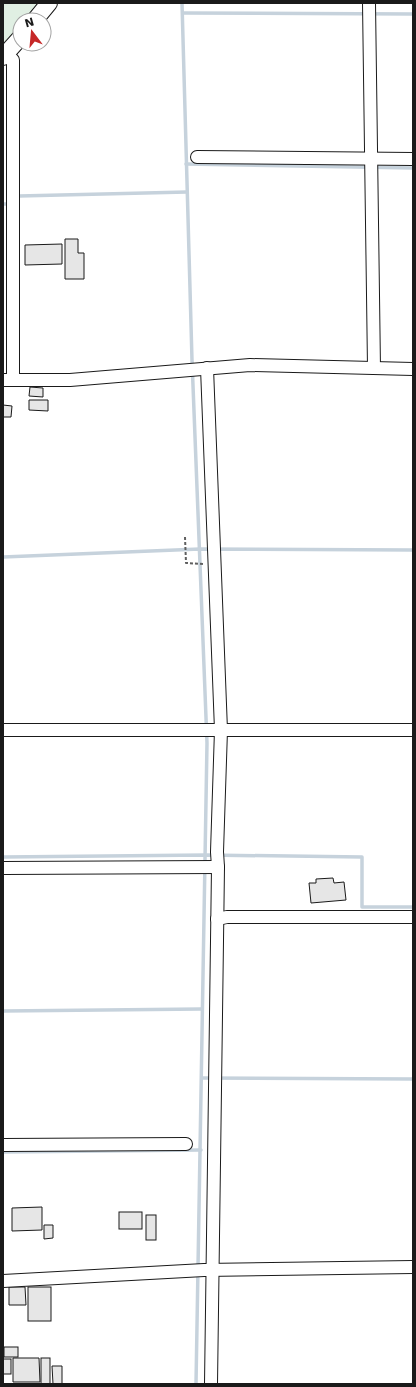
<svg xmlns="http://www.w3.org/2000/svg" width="416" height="1387" font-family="'DejaVu Sans',sans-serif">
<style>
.green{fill:#e0efe3;stroke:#6a6a6a}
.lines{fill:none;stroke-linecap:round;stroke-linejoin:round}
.stream{stroke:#c6d2dc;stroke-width:3.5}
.building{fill:#e6e6e6;stroke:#1a1a1a}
.minor-casing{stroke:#1a1a1a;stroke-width:14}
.major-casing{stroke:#1a1a1a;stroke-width:18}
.path{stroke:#5f5f5f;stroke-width:2;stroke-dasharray:3 2;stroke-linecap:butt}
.minor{stroke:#fff;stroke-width:12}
.major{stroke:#fff;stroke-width:16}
</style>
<rect width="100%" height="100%" fill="#fff"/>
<path class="green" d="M 3,3 L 38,3 L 25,20 L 20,20 L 20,26 L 3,48 Z"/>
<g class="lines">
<g class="stream">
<path d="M 182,3 L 192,360 L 207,743 L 196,1384"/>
<path d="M 183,13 L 413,14"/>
<path d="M 186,164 L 413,168"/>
<path d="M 16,198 L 19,196 L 187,192"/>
<path d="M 3,204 L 8,204 L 11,202"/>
<path d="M 3,557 L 200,549 L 413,550"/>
<path d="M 3,857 L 206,855 L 362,857 L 362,907 L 413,907"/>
<path d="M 3,1011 L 202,1009"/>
<path d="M 202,1078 L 413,1079"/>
<path d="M 3,1152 L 201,1150"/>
</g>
</g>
<g class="building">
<path d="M 65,239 L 78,239 L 78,253 L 84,253 L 84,279 L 65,279 Z"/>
<path d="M 62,244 L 62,264 L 25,265 L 25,245 Z"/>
<path d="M 30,387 L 43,388 L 43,397 L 29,396 Z"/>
<path d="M 29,400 L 48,400 L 48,411 L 29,410 Z"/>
<path d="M 3,405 L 12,406 L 11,417 L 3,417 Z"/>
<path d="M 333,878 L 334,883 L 344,882 L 346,900 L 311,903 L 309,883 L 316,883 L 316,879 Z"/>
<path d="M 42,1207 L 42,1230 L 12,1231 L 12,1208 Z"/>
<rect x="119" y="1212" width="23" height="17"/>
<rect x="146" y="1215" width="10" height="25"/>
<path d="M 44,1225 L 53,1225 L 53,1238 L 44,1239 Z"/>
<path d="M 9,1287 L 25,1287 L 26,1305 L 9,1305 Z"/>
<rect x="28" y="1287" width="23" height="34"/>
<rect x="4" y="1347" width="14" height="10"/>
<path d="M 13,1358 L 39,1358 L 40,1382 L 13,1382 Z"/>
<rect x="41" y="1358" width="9" height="26"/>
<rect x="3" y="1359" width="8" height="15"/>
<path d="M 52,1366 L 62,1366 L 62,1384 L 53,1384 Z"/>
</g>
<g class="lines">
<g class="minor-casing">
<g id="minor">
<path d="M 369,3 L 374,368"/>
<path d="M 7,54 L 13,60 L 13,380"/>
<path d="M 197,157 L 413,159"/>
<path d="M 207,368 L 221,730 L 217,852 L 218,867 L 211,1384"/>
<path d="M 3,380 L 70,380 L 250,365 L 413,369"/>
<path d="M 3,730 L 413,730"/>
<path d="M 3,868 L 218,867"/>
<path d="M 217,919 L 227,917 L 413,917"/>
<path d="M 3,1145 L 186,1144"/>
<path d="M 3,1281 L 204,1270 L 413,1267"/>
</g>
</g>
<g class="major-casing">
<g id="major">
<path d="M 35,20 L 49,3"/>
<path d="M 3,57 L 20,38"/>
</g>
</g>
<path class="path" d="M 185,537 L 186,563 L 203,564"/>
<use href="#minor" class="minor"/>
<use href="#major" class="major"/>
</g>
<rect width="416" height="1387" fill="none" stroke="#1a1a1a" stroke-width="8"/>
<g transform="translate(32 32) rotate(344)"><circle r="19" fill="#ffffff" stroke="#a3a3a3"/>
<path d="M0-3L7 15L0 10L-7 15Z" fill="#c62828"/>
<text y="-6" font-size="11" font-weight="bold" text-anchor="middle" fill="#1a1a1a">N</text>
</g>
</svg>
